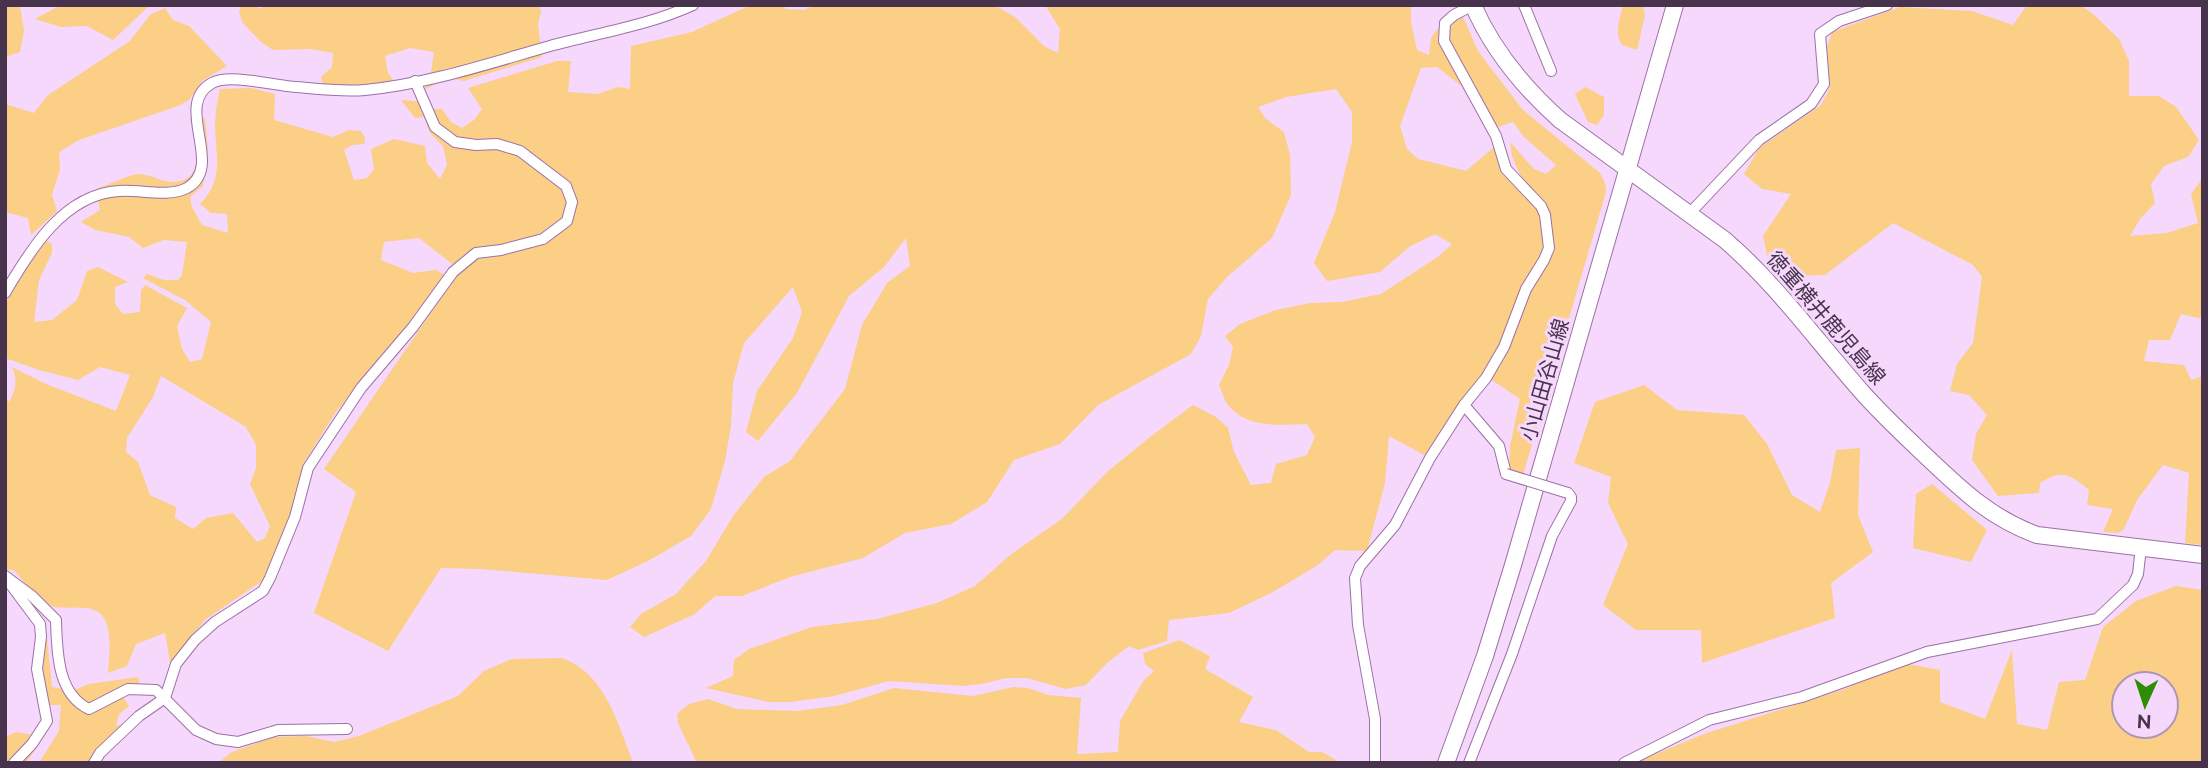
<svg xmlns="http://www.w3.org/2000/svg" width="2208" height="768" font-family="Raleway,'Noto Sans JP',sans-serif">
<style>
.green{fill:#fbcf85;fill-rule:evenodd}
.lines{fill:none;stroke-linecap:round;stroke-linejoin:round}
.minor-casing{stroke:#9d70a7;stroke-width:12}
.secondary-casing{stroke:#9d70a7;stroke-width:18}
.minor{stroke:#fff;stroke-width:10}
.secondary{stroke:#fff;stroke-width:16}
.minor-bridge-casing{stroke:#9d70a7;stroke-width:12;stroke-linecap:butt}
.minor-bridge{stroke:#fff;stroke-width:10}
.labels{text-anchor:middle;stroke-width:6;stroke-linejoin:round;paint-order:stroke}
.street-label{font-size:21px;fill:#47334b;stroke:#f5d8fc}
</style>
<rect width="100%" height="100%" fill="#f5d8fc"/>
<g class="green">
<path d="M 5,5 L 20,5 L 24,31 L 20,52 L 5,57 Z"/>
<path d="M 61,5 L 150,5 L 113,40 L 87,26 L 61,27 L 35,19 Z"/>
<path d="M 241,5 L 255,5 L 261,9 L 264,5 L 539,5 L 541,12 L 538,24 L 542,57 L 464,81 L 451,78 L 425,89 L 431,72 L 434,52 L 410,48 L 385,56 L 388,73 L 400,90 L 367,95 L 326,96 L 321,77 L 332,67 L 333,53 L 310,49 L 273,50 L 261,42 L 242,22 L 239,11 Z"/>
<path d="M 751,5 L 785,5 L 785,9 L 804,10 L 815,5 L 994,5 L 1015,17 L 1044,46 L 1058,53 L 1060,29 L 1045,5 L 1411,5 L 1411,21 L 1417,50 L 1429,55 L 1431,38 L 1438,28 L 1454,66 L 1473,95 L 1437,67 L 1421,68 L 1400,126 L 1407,149 L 1418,159 L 1466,171 L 1500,142 L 1513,180 L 1521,177 L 1512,156 L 1510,142 L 1534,169 L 1546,174 L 1556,165 L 1524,137 L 1513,122 L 1498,127 C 1487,109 1447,51 1448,33 C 1449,25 1456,21 1463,17 L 1478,51 L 1522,109 L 1600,173 L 1605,183 L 1606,192 L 1523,475 L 1509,471 L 1510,446 L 1520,399 L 1483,374 L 1456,408 L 1426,456 L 1389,436 L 1385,483 L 1367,551 L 1335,550 L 1318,565 L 1271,593 L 1229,613 L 1169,620 L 1167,641 L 1138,650 L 1129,646 L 1107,663 L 1086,685 L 1066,689 L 1027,678 L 1006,678 L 982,684 L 963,686 L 889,681 L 834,696 L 791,702 L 768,702 L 706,688 L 733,676 L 734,660 L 749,649 L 812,627 L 877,619 L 937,603 L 975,586 L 1010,555 L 1062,519 L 1107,472 L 1150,437 L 1193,405 L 1216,417 L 1228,428 L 1234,452 L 1251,485 L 1271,483 L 1276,464 L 1307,455 L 1315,437 L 1307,424 C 1279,425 1248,429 1228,405 C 1224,400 1222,391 1219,385 L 1229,365 L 1233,347 L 1225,336 L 1240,324 L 1276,310 L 1310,303 L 1342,302 L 1381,294 L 1439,256 L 1452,244 L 1435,234 L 1409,247 L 1380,272 L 1327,281 L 1314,263 L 1335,212 L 1352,142 L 1352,112 L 1336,89 L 1286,97 L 1258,107 L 1266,119 L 1284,132 L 1290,155 L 1291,195 L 1272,238 L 1227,277 L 1208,299 L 1201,336 L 1191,354 L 1098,405 L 1060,444 L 1014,460 L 987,502 L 951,524 L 905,533 L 863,558 L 790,577 L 742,596 L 715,596 L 695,614 L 644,637 L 630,627 L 641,614 L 676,594 L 706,561 L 733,516 L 764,477 L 790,461 L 845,389 L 862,325 L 887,283 L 910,266 L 906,238 L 884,267 L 849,296 L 797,393 L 758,441 L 746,432 L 757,391 L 793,338 L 802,312 L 793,287 L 744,343 L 733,383 L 731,426 L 725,461 L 711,509 L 691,536 L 648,561 L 607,580 L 481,569 L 441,568 L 388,651 L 314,613 L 356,492 L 324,469 L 460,270 L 419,238 L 384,242 L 381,260 L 413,273 L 436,270 L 447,276 L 335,413 L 305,461 L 297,507 L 265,579 L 206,619 L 189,639 L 177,670 L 174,687 L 165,633 L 136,644 L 127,666 L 108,673 C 109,652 117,611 86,608 C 73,606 61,610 48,605 C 38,601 22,579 14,570 L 5,570 L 5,397 L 9,402 C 16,389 18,380 12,367 L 46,384 L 116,411 L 130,375 L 100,367 L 78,380 L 39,370 L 5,358 L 5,304 L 19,280 L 29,247 L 38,236 L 52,244 L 52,253 L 39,280 L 34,322 L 52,320 L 77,300 L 87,271 L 98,267 L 128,282 L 115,287 L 115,304 L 123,314 L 140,312 L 141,290 L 145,285 L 187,308 L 177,326 L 182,349 L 190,362 L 202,359 L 211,322 L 185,300 L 143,278 L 147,274 L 164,280 L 178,280 L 182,275 L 187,242 L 164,240 L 143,248 L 129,237 L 95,230 L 81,222 L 100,210 L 96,189 C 105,186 131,174 138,174 C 150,174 163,183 175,182 C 208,179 194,140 190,118 L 205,118 L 208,152 L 203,186 L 190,197 L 192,207 L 202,225 L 228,233 L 227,214 L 211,213 L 200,204 C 224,180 216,157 215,127 C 215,114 217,101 220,89 L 251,88 L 275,94 L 274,120 L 333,137 L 349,130 L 361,131 L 365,138 L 364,144 L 352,145 L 344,150 L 354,180 L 367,178 L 374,169 L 371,149 L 394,139 L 425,146 L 427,163 L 440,179 L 447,165 L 443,146 L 430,133 L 424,117 L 415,118 L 401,100 L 426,102 L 431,109 L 442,109 L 451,122 L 462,128 L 474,120 L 482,109 L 468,88 L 557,61 L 571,61 L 568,92 L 597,94 L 618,87 L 630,89 L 631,46 L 692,32 ZM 161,376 L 246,427 L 256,445 L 256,468 L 250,484 L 270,526 L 265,538 L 257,542 L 233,513 L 206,518 L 193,529 L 175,518 L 176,507 L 150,495 L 138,462 L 126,452 L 127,438 L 153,397 Z"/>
<path d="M 1623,5 L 1643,5 L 1645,15 L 1637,50 L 1622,45 L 1618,37 L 1618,26 Z"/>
<path d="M 2027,5 L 2080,5 L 2092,13 L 2119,39 L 2129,61 L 2129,96 L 2159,96 L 2176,107 L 2199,140 L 2188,157 L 2164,166 L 2151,184 L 2155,203 L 2140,219 L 2130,236 L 2167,233 L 2198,223 L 2191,194 L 2203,178 L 2203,316 L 2198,318 L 2181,314 L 2170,340 L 2149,340 L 2144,361 L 2184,365 L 2191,380 L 2203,376 L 2203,545 L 2185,543 L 2189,473 L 2163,465 L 2137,500 L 2124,529 L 2118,533 L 2103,532 L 2113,509 L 2087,505 L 2089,490 C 2069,474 2063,469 2040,483 L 2039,493 L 1998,496 L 1972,460 L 1976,434 L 1987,415 L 1969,395 L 1950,391 L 1957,364 L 1973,343 L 1982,277 L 1973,265 L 1893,223 L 1825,275 L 1790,276 L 1768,258 L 1763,236 L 1791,194 L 1762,189 L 1744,174 L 1759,148 L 1821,105 L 1830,88 L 1827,48 L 1832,32 L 1900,7 L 1972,11 L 2013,25 Z"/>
<path d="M 165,8 L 173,20 L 189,26 L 227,66 L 202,81 L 189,100 L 178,106 L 79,140 L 59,152 L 60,169 L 52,195 L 57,211 L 31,235 L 28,218 L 5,212 L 5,99 L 8,105 L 34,113 L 48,95 L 130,41 L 150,15 Z"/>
<path d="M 1585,87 L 1604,97 L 1604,115 L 1597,125 L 1588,122 L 1575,94 Z"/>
<path d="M 1644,385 L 1677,410 L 1744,415 L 1767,444 L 1792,495 L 1820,512 L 1830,483 L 1836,450 L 1860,448 L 1858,515 L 1873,552 L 1831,583 L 1835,618 L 1702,663 L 1701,630 L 1636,630 L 1603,605 L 1628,544 L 1608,503 L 1611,477 L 1574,463 L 1595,402 Z"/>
<path d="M 1932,484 L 1987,530 L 1971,562 L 1913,548 L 1916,494 Z"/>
<path d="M 2176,586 L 2203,590 L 2203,763 L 1634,763 L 1704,734 L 1842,690 L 1903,663 L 1940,670 L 1940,702 L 1985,719 L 2012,650 L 2017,724 L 2047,730 L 2059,682 L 2085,680 L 2103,627 L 2136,601 ZM 2124,684 L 2166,684 L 2166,726 L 2124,726 Z"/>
<path d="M 45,639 L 47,639 L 52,687 L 72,691 L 89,684 L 138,677 L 140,686 L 123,697 L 129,706 L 119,714 L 116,726 L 129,723 L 90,763 L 39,763 L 59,731 L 61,705 L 50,705 L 43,672 Z"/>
<path d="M 1179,640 L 1210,656 L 1205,669 L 1253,697 L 1239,722 L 1276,730 L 1309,752 L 1322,752 L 1336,760 L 1337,763 L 697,763 L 678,723 L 677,714 L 689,704 L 708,699 L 737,709 L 797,711 L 842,705 L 894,688 L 973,696 L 1013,687 L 1028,688 L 1048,695 L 1081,698 L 1077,754 L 1118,752 L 1120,721 L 1144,680 L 1154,671 L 1145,664 L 1143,653 Z"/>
<path d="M 562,658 C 605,673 618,724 633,763 L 218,763 L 232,752 L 273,737 L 306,736 L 334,742 L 359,736 L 458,696 L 484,671 L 512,659 Z"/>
<path d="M 16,732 L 44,737 L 26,763 L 5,763 L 5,737 Z"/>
</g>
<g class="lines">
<g class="minor-casing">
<g id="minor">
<path d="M 1524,5 L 1551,71"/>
<path d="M 1689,214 L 1759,140 L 1811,104 L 1824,84 L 1820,34 L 1839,21 L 1887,5"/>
<path d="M 5,293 C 30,250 64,194 119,191 C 140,189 167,198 187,188 C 226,166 172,105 212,83 C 231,73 274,86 296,87 C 318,89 343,92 365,90 C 428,84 490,63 550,46 C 598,33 647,26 693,5"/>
<path d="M 1464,405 L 1499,446 L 1506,474"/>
<path d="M 5,576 L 32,596 L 56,620 C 57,651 57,694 89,709 L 128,689 L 156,690 L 196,730 L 216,739 L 238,742 L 278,730 L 347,729"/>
<path d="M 11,585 L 40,624 L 41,637 L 37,669 L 47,721 L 32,744 L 14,763"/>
<path d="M 94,763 L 100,753 L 139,716 L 165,698 L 176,664 L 195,640 L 215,622 L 263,591 L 270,578 L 295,517 L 308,468 L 361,388 L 413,327 L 453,272 L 476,253 L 501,250 L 543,239 L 567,221 L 572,202 L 566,186 L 520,151 L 497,144 L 476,145 L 455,142 L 435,127 L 415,81"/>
<path d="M 1375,763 L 1375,719 L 1358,625 L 1355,578 L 1360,566 L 1395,525 L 1430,458 L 1464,405 L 1486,378 L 1504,347 L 1526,289 L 1544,260 L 1549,248 L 1545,215 L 1541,206 L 1506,169 L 1496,136 L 1444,41 L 1445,23 L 1454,15 L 1473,5"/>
<path d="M 1469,763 L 1512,654 L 1552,536 L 1571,501 L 1571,497 L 1568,493"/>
<path d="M 1624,763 L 1709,720 L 1802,697 L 1927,652 L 2097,619 L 2133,585 L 2138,574 L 2141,547"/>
</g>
</g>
<g class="secondary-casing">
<g id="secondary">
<path d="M 1473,5 C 1493,51 1523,87 1560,120 L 1725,240 C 1777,285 1816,340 1861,391 C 1882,415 1906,437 1929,459 C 1964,492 1991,518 2037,535 L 2203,555"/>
<path d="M 1446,763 L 1485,656 L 1513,565 L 1675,5"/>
</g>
</g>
<use href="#minor" class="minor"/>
<use href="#secondary" class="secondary"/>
<g class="minor-bridge-casing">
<path id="minor-bridge" d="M 1506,474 L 1568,493"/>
</g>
<use href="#minor-bridge" class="minor-bridge"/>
</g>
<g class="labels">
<g class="street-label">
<text transform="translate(1826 318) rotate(49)" y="7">徳重横井鹿児島線</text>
<text transform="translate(1545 380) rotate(-74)" y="7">小山田谷山線</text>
</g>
</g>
<rect width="2208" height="768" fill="none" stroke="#47334b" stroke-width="14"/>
<g transform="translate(2145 705) rotate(183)"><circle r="33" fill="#f5d8fc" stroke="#af96b5" stroke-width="2"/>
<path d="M0-5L12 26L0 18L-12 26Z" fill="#2d8e05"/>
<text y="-10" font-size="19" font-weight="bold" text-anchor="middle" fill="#47334b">N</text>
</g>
</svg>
